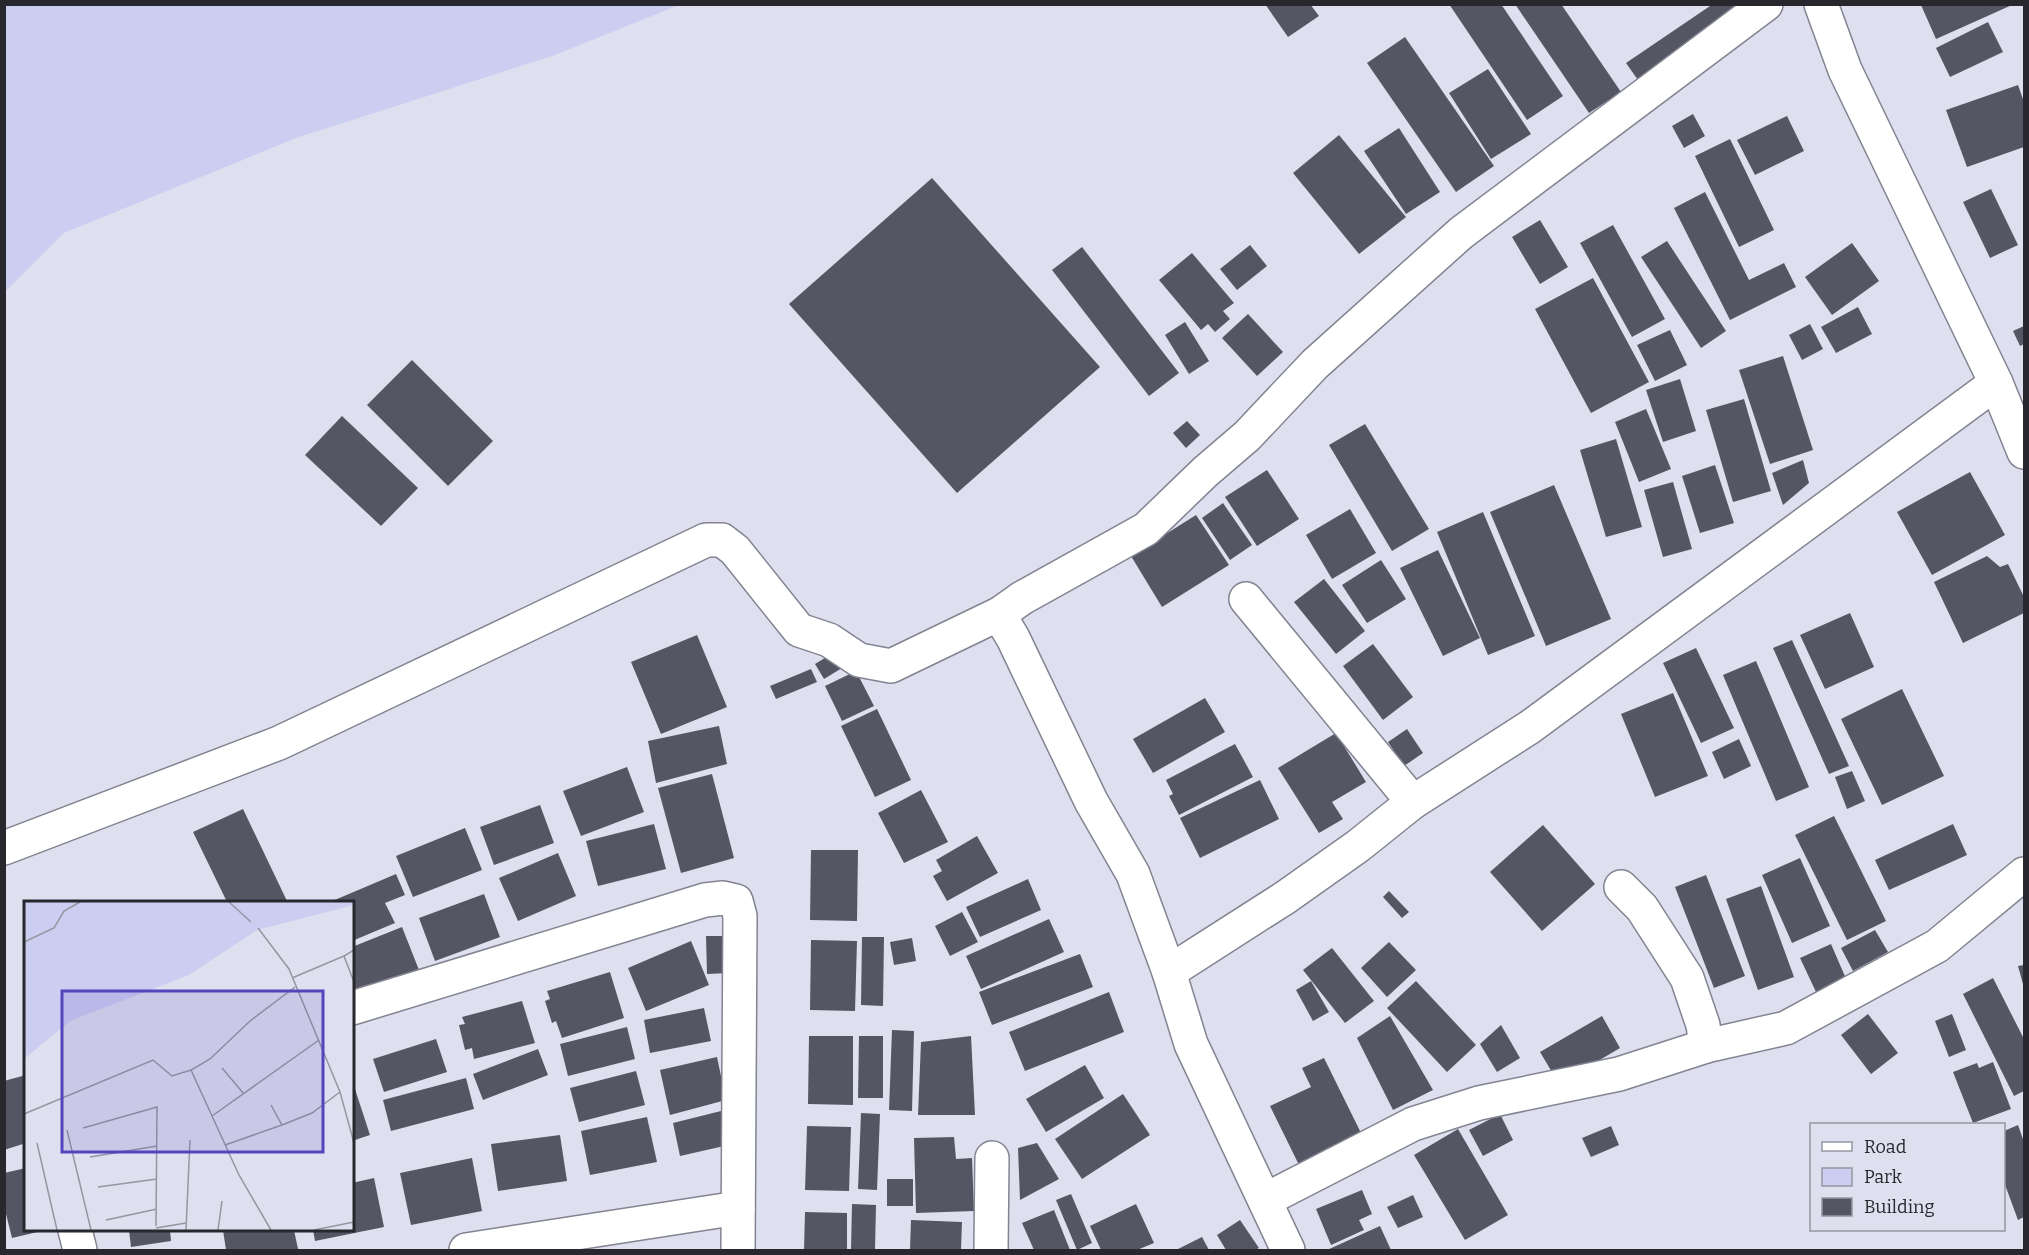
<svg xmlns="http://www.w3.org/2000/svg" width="2029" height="1255" font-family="Bitter,serif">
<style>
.green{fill:#cbcdf1}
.building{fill:#555663}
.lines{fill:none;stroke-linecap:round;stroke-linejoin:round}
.minor-casing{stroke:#838391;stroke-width:36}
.minor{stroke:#fff;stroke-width:33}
.inset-road{fill:none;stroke:#9596a1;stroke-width:1.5}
.view{fill:#5545bd;fill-opacity:0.15;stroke:#5545bd;stroke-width:3}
.inset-edge{fill:none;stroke:#27272d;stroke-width:3}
</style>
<rect width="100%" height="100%" fill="#dfe0ef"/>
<path class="green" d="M 5,4 L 679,4 L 679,5 L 555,55 L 296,138 L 64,233 L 5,292 Z"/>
<g class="building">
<path d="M 1265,4 L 1310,4 L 1319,16 L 1288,37 Z"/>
<path d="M 1449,4 L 1501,4 L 1563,96 L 1527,120 Z"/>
<path d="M 1515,4 L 1561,4 L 1621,92 L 1589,113 Z"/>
<path d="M 1713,4 L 1750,4 L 1638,80 L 1626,63 Z"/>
<path d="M 1921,5 L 2012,5 L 1936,39 Z"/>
<path d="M 1988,22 L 2003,52 L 1950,77 L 1936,48 Z"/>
<path d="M 1405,37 L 1494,166 L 1456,192 L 1367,63 Z"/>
<path d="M 1488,69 L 1531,134 L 1491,159 L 1449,93 Z"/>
<path d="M 2018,85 L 2024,102 L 2024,147 L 1967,167 L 1946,110 Z"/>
<path d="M 1693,114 L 1705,136 L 1684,148 L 1672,126 Z"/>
<path d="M 1787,116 L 1804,151 L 1755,175 L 1737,140 Z"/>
<path d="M 1399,128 L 1440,192 L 1406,214 L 1364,151 Z"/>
<path d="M 1339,135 L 1406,217 L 1359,254 L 1293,173 Z"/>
<path d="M 1730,139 L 1774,230 L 1739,247 L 1695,156 Z"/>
<path d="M 932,178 L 1100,367 L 957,493 L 789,304 Z"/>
<path d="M 1991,189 L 2018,245 L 1990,258 L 1963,202 Z"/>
<path d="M 1705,192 L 1749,280 L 1784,263 L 1796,287 L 1730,320 L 1674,208 Z"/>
<path d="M 1540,220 L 1568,267 L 1540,284 L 1512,237 Z"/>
<path d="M 1613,225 L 1665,319 L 1632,337 L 1580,243 Z"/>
<path d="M 1667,241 L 1726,331 L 1701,348 L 1641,257 Z"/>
<path d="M 1852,243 L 1879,281 L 1832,315 L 1805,277 Z"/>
<path d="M 1250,245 L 1267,266 L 1237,290 L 1220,269 Z"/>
<path d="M 1082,247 L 1179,373 L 1149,396 L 1052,270 Z"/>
<path d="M 1192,253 L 1234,303 L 1223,311 L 1230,319 L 1215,332 L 1208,324 L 1201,330 L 1159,280 Z"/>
<path d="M 1593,278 L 1649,382 L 1591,413 L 1535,309 Z"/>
<path d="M 1858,307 L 1872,334 L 1836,353 L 1821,327 Z"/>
<path d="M 1248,314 L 1283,352 L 1257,376 L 1222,338 Z"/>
<path d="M 1185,322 L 1209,361 L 1189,374 L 1165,335 Z"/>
<path d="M 1810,324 L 1823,349 L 1802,360 L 1789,335 Z"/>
<path d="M 2024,326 L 2024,344 L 2020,346 L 2013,331 Z"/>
<path d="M 1670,330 L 1687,365 L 1655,381 L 1637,345 Z"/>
<path d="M 1783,356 L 1813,450 L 1770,464 L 1739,370 Z"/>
<path d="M 412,360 L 493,441 L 448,486 L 367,405 Z"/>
<path d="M 1680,379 L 1696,431 L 1663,442 L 1646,390 Z"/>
<path d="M 1744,399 L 1771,491 L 1733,502 L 1706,410 Z"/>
<path d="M 1646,409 L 1671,469 L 1639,482 L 1615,422 Z"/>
<path d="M 342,416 L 418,488 L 381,526 L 305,455 Z"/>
<path d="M 1187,421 L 1200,435 L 1186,448 L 1173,433 Z"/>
<path d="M 1365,424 L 1429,529 L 1392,551 L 1329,445 Z"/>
<path d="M 1616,439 L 1642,527 L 1606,537 L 1580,450 Z"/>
<path d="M 1803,460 L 1809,483 L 1783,505 L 1772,473 Z"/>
<path d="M 1715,465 L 1734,523 L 1700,533 L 1682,476 Z"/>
<path d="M 1267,470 L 1299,519 L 1257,546 L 1225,497 Z"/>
<path d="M 1970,472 L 2005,535 L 1932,575 L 1897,512 Z"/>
<path d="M 1673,482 L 1692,549 L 1663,557 L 1644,490 Z"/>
<path d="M 1554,485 L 1611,619 L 1546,646 L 1490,512 Z"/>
<path d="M 1223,503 L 1252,545 L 1230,560 L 1202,518 Z"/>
<path d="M 1350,509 L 1376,553 L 1332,579 L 1306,535 Z"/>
<path d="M 1483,512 L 1535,636 L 1488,655 L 1437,532 Z"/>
<path d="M 1196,515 L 1229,565 L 1162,607 L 1131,556 Z"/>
<path d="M 1438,550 L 1480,638 L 1443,656 L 1400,568 Z"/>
<path d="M 1987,556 L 2000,567 L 2008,564 L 2024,597 L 2024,613 L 1963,643 L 1934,582 Z"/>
<path d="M 1381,560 L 1406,599 L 1367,623 L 1342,585 Z"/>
<path d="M 1324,579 L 1365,631 L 1336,654 L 1294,602 Z"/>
<path d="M 1850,613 L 1874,667 L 1825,689 L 1800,635 Z"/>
<path d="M 697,635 L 727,707 L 661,734 L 631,662 Z"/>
<path d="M 1792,640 L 1849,766 L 1829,774 L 1773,648 Z"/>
<path d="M 1373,644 L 1413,697 L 1383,720 L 1343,666 Z"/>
<path d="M 1696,648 L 1734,728 L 1701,743 L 1663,663 Z"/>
<path d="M 833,653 L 842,668 L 824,679 L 815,664 Z"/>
<path d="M 1756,661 L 1809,787 L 1776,801 L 1723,675 Z"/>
<path d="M 811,669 L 817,682 L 776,699 L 770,686 Z"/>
<path d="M 856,671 L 874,706 L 842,721 L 825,686 Z"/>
<path d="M 1902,689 L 1944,776 L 1882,805 L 1841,719 Z"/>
<path d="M 1673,693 L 1708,776 L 1655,797 L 1621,714 Z"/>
<path d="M 1205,698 L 1225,732 L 1153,773 L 1133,739 Z"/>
<path d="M 877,709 L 911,780 L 875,797 L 841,726 Z"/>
<path d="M 719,726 L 727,764 L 656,783 L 648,741 Z"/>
<path d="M 1407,729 L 1423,753 L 1404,766 L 1388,742 Z"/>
<path d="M 1336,733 L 1366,782 L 1332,802 L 1343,819 L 1319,833 L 1278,768 Z"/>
<path d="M 1739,739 L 1751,766 L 1724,779 L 1712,752 Z"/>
<path d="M 1235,744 L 1253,777 L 1179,815 L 1169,796 L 1173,794 L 1166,780 Z"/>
<path d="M 627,767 L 644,812 L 581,836 L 563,791 Z"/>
<path d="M 1852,771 L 1865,801 L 1847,809 L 1835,777 Z"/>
<path d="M 712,774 L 734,858 L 681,873 L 658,788 Z"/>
<path d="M 1260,780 L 1279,819 L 1200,858 L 1180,818 Z"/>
<path d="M 921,790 L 948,842 L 904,863 L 878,813 Z"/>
<path d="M 540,805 L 554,843 L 494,865 L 480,827 Z"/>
<path d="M 243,809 L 287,901 L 285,902 L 227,902 L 193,832 Z"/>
<path d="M 1834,816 L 1886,921 L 1847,940 L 1795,835 Z"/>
<path d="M 654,824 L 666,869 L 598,886 L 586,841 Z"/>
<path d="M 1953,824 L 1967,855 L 1889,890 L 1875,860 Z"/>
<path d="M 1543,825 L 1595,884 L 1542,931 L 1490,872 Z"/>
<path d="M 465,828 L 482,870 L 413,897 L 396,856 Z"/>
<path d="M 977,836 L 998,873 L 947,901 L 933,876 L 942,871 L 936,860 Z"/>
<path d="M 811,850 L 858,850 L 857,921 L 810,920 Z"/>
<path d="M 558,853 L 576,896 L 518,921 L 499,878 Z"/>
<path d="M 1800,858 L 1830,926 L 1792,943 L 1762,875 Z"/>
<path d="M 396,874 L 405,895 L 385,903 L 395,923 L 352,941 L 352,902 L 330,902 Z"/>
<path d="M 1706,875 L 1745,976 L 1714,988 L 1675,887 Z"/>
<path d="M 1028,879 L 1041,910 L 980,937 L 966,907 Z"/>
<path d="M 1761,886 L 1794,977 L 1758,990 L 1726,899 Z"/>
<path d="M 1389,891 L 1409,912 L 1402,918 L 1383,897 Z"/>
<path d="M 484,894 L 500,937 L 435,961 L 419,918 Z"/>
<path d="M 962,912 L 978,942 L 950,956 L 935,926 Z"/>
<path d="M 1049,919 L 1064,952 L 981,989 L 966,956 Z"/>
<path d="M 402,927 L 419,970 L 356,996 L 352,987 L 352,947 Z"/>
<path d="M 1875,930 L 1888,952 L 1853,971 L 1841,948 Z"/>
<path d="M 706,936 L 728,936 L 729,973 L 707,974 Z"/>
<path d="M 862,937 L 884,937 L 883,1006 L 861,1005 Z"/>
<path d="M 912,938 L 916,961 L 894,965 L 890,942 Z"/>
<path d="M 811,940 L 857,941 L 855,1011 L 810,1010 Z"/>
<path d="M 691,941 L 709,985 L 646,1011 L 628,968 Z"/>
<path d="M 1389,942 L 1416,970 L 1387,997 L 1361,968 Z"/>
<path d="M 1831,944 L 1847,981 L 1817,994 L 1800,958 Z"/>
<path d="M 1332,948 L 1374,1001 L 1345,1023 L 1303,970 Z"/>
<path d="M 1080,954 L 1093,987 L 992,1025 L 979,992 Z"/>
<path d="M 2024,965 L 2024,988 L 2018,966 Z"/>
<path d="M 610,972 L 624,1018 L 562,1038 L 556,1021 L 552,1023 L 545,1001 L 550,999 L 547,991 Z"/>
<path d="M 1993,978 L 2024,1039 L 2024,1091 L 2014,1096 L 1963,994 Z"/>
<path d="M 1311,981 L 1329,1012 L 1313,1021 L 1296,990 Z"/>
<path d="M 1416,981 L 1476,1045 L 1447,1072 L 1387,1008 Z"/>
<path d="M 1109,992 L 1124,1032 L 1025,1071 L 1009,1032 Z"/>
<path d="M 522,1001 L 535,1043 L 474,1059 L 472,1048 L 465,1050 L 459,1025 L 465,1024 L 462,1017 Z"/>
<path d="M 704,1008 L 711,1041 L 650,1053 L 644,1020 Z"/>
<path d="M 1868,1014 L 1898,1053 L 1871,1074 L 1841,1035 Z"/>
<path d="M 1952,1014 L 1966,1050 L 1949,1057 L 1935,1021 Z"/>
<path d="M 1390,1016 L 1433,1090 L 1393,1110 L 1357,1038 Z"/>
<path d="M 1602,1016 L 1620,1048 L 1559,1084 L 1540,1052 Z"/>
<path d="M 1501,1025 L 1520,1058 L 1497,1072 L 1480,1044 Z"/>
<path d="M 627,1027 L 635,1059 L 568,1076 L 560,1044 Z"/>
<path d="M 892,1030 L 914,1031 L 912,1111 L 889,1110 Z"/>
<path d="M 809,1036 L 853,1036 L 853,1105 L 808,1104 Z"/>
<path d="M 859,1036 L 883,1036 L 883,1098 L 858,1098 Z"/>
<path d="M 971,1036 L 975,1115 L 918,1115 L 921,1042 Z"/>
<path d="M 436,1039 L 447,1072 L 384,1092 L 373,1059 Z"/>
<path d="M 538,1049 L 548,1075 L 483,1100 L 473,1074 Z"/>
<path d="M 717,1057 L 726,1100 L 670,1115 L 660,1070 Z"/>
<path d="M 1324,1058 L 1362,1135 L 1299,1165 L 1270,1106 L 1311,1087 L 1302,1068 Z"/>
<path d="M 1993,1062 L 2011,1109 L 1973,1123 L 1953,1072 L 1977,1063 L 1979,1068 Z"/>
<path d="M 1085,1065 L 1104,1098 L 1046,1132 L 1026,1099 Z"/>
<path d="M 636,1071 L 645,1105 L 579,1122 L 570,1088 Z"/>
<path d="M 26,1075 L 26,1143 L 4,1150 L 4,1081 Z"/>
<path d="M 466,1078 L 474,1109 L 391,1131 L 383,1100 Z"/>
<path d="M 352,1080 L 370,1135 L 352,1141 Z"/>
<path d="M 1123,1094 L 1150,1135 L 1082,1179 L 1055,1139 Z"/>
<path d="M 725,1110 L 733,1144 L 680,1156 L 673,1123 Z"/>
<path d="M 861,1113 L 880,1114 L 877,1190 L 858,1189 Z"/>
<path d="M 1500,1114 L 1513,1140 L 1483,1156 L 1469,1130 Z"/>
<path d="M 647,1117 L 657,1162 L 590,1175 L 581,1131 Z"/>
<path d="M 2018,1125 L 2024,1142 L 2024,1217 L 2018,1220 L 2004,1182 L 2004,1131 Z"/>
<path d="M 807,1126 L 851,1127 L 849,1191 L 805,1190 Z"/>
<path d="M 1611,1126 L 1619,1145 L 1591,1157 L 1582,1138 Z"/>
<path d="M 1458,1129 L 1508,1215 L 1465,1240 L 1414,1155 Z"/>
<path d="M 560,1135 L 567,1181 L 498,1191 L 491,1144 Z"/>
<path d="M 954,1137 L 956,1159 L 972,1158 L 974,1211 L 916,1213 L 914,1138 Z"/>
<path d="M 1037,1143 L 1059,1179 L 1020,1200 L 1018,1148 Z"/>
<path d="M 472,1158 L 482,1211 L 411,1225 L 400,1173 Z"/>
<path d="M 26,1168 L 26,1230 L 46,1230 L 12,1238 L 4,1206 L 4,1173 Z"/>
<path d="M 374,1178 L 384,1227 L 315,1241 L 313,1230 L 352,1230 L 352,1183 Z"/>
<rect x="887" y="1179" width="26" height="27"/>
<path d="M 1362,1190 L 1372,1214 L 1359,1220 L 1364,1230 L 1331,1245 L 1316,1209 Z"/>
<path d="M 1071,1194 L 1092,1243 L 1077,1250 L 1056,1200 Z"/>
<path d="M 1413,1195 L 1423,1217 L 1398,1228 L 1387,1207 Z"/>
<path d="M 852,1204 L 876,1205 L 875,1250 L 851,1250 Z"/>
<path d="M 1136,1204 L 1154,1243 L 1137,1250 L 1101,1250 L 1090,1226 Z"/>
<path d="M 1054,1210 L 1070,1250 L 1034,1250 L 1022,1223 Z"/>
<path d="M 805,1212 L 847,1213 L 847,1250 L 804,1250 Z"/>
<path d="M 911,1220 L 962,1222 L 961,1250 L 910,1250 Z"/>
<path d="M 1240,1220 L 1259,1248 L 1255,1250 L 1226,1250 L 1217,1235 Z"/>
<path d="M 1380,1226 L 1391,1250 L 1327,1250 Z"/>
<path d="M 129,1230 L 170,1230 L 171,1241 L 131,1247 Z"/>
<path d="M 223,1230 L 294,1230 L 298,1249 L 226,1250 Z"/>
<path d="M 1202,1237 L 1209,1250 L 1176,1250 Z"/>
</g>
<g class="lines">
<g class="minor-casing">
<g id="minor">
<path d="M 1821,4 L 1845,70 L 1996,383 L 2024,452"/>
<path d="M 1246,599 L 1413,802"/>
<path d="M 4,848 L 279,743 L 706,540 L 722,540 L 735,550 L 799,630 L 829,640 L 859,660 L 891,666 L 1001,613"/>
<path d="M 1621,887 L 1642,908 L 1687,978 L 1703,1025 L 1706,1046 L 1786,1028 L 1937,946 L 2024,874"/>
<path d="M 1169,972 L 1286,897 L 1358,846 L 1413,802 L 1530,727 L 1996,383"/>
<path d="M 352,1008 L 705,900 L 723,898 L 736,901 L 740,916 L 738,1250"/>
<path d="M 1265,1200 L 1413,1124 L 1479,1103 L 1619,1074 L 1706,1046"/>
<path d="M 75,1230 L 80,1250"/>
<path d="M 466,1250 L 738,1208"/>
<path d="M 991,1250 L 992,1158"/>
<path d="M 1288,1250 L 1191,1044 L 1169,972 L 1133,874 L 1091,801 L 1013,638 L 1004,623 L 1001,613 L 1022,598 L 1146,529 L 1205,472 L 1247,436 L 1315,364 L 1461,233 L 1766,4"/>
</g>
</g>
<use href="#minor" class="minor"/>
</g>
<g transform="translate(24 901)">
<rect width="330" height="330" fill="#dfe0ef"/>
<path d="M 0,1 L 330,1 L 330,4 L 233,29 L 165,74 L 46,120 L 0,158 Z" fill="#cbcdf1"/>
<path class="inset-road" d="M 205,1 L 227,21M 234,27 L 265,68 L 316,191 L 330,242M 0,41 L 30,27 L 40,10 L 56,1M 330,49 L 320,55 L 330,81M 268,77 L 320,55M 198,167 L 220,193M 247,204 L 258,224 L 288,212 L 316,191M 0,213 L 129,159 L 148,175 L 167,169M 188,215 L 295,139M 59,227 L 133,206 L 132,325M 43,229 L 67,329M 13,242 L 33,329M 201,244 L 258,224M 66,256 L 133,245M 74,286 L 133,278M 82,319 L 133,308M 132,327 L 162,322M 162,329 L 166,239M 194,329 L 198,300M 247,329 L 215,274 L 167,169 L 186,158 L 226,120 L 271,86M 290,329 L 330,321"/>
<path class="view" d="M 38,90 L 299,90 L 299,251 L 38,251 Z"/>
<rect width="330" height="330" class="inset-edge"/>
</g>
<rect width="2029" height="1255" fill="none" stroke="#27272d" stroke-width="12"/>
<rect x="1810" y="1123" width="195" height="108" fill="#dfe0ef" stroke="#9596a1" stroke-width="1.5"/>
<rect x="1822" y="1142" width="30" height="9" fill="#ffffff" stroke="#9596a1" stroke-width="1.5"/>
<text x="1864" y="1153" font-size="18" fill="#27272d">Road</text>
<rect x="1822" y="1168" width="30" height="18" fill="#cbcdf1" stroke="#9596a1" stroke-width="1.5"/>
<text x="1864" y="1183" font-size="18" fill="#27272d">Park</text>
<rect x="1822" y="1198" width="30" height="18" fill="#555663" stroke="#9596a1" stroke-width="1.5"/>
<text x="1864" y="1213" font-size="18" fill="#27272d">Building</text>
</svg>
